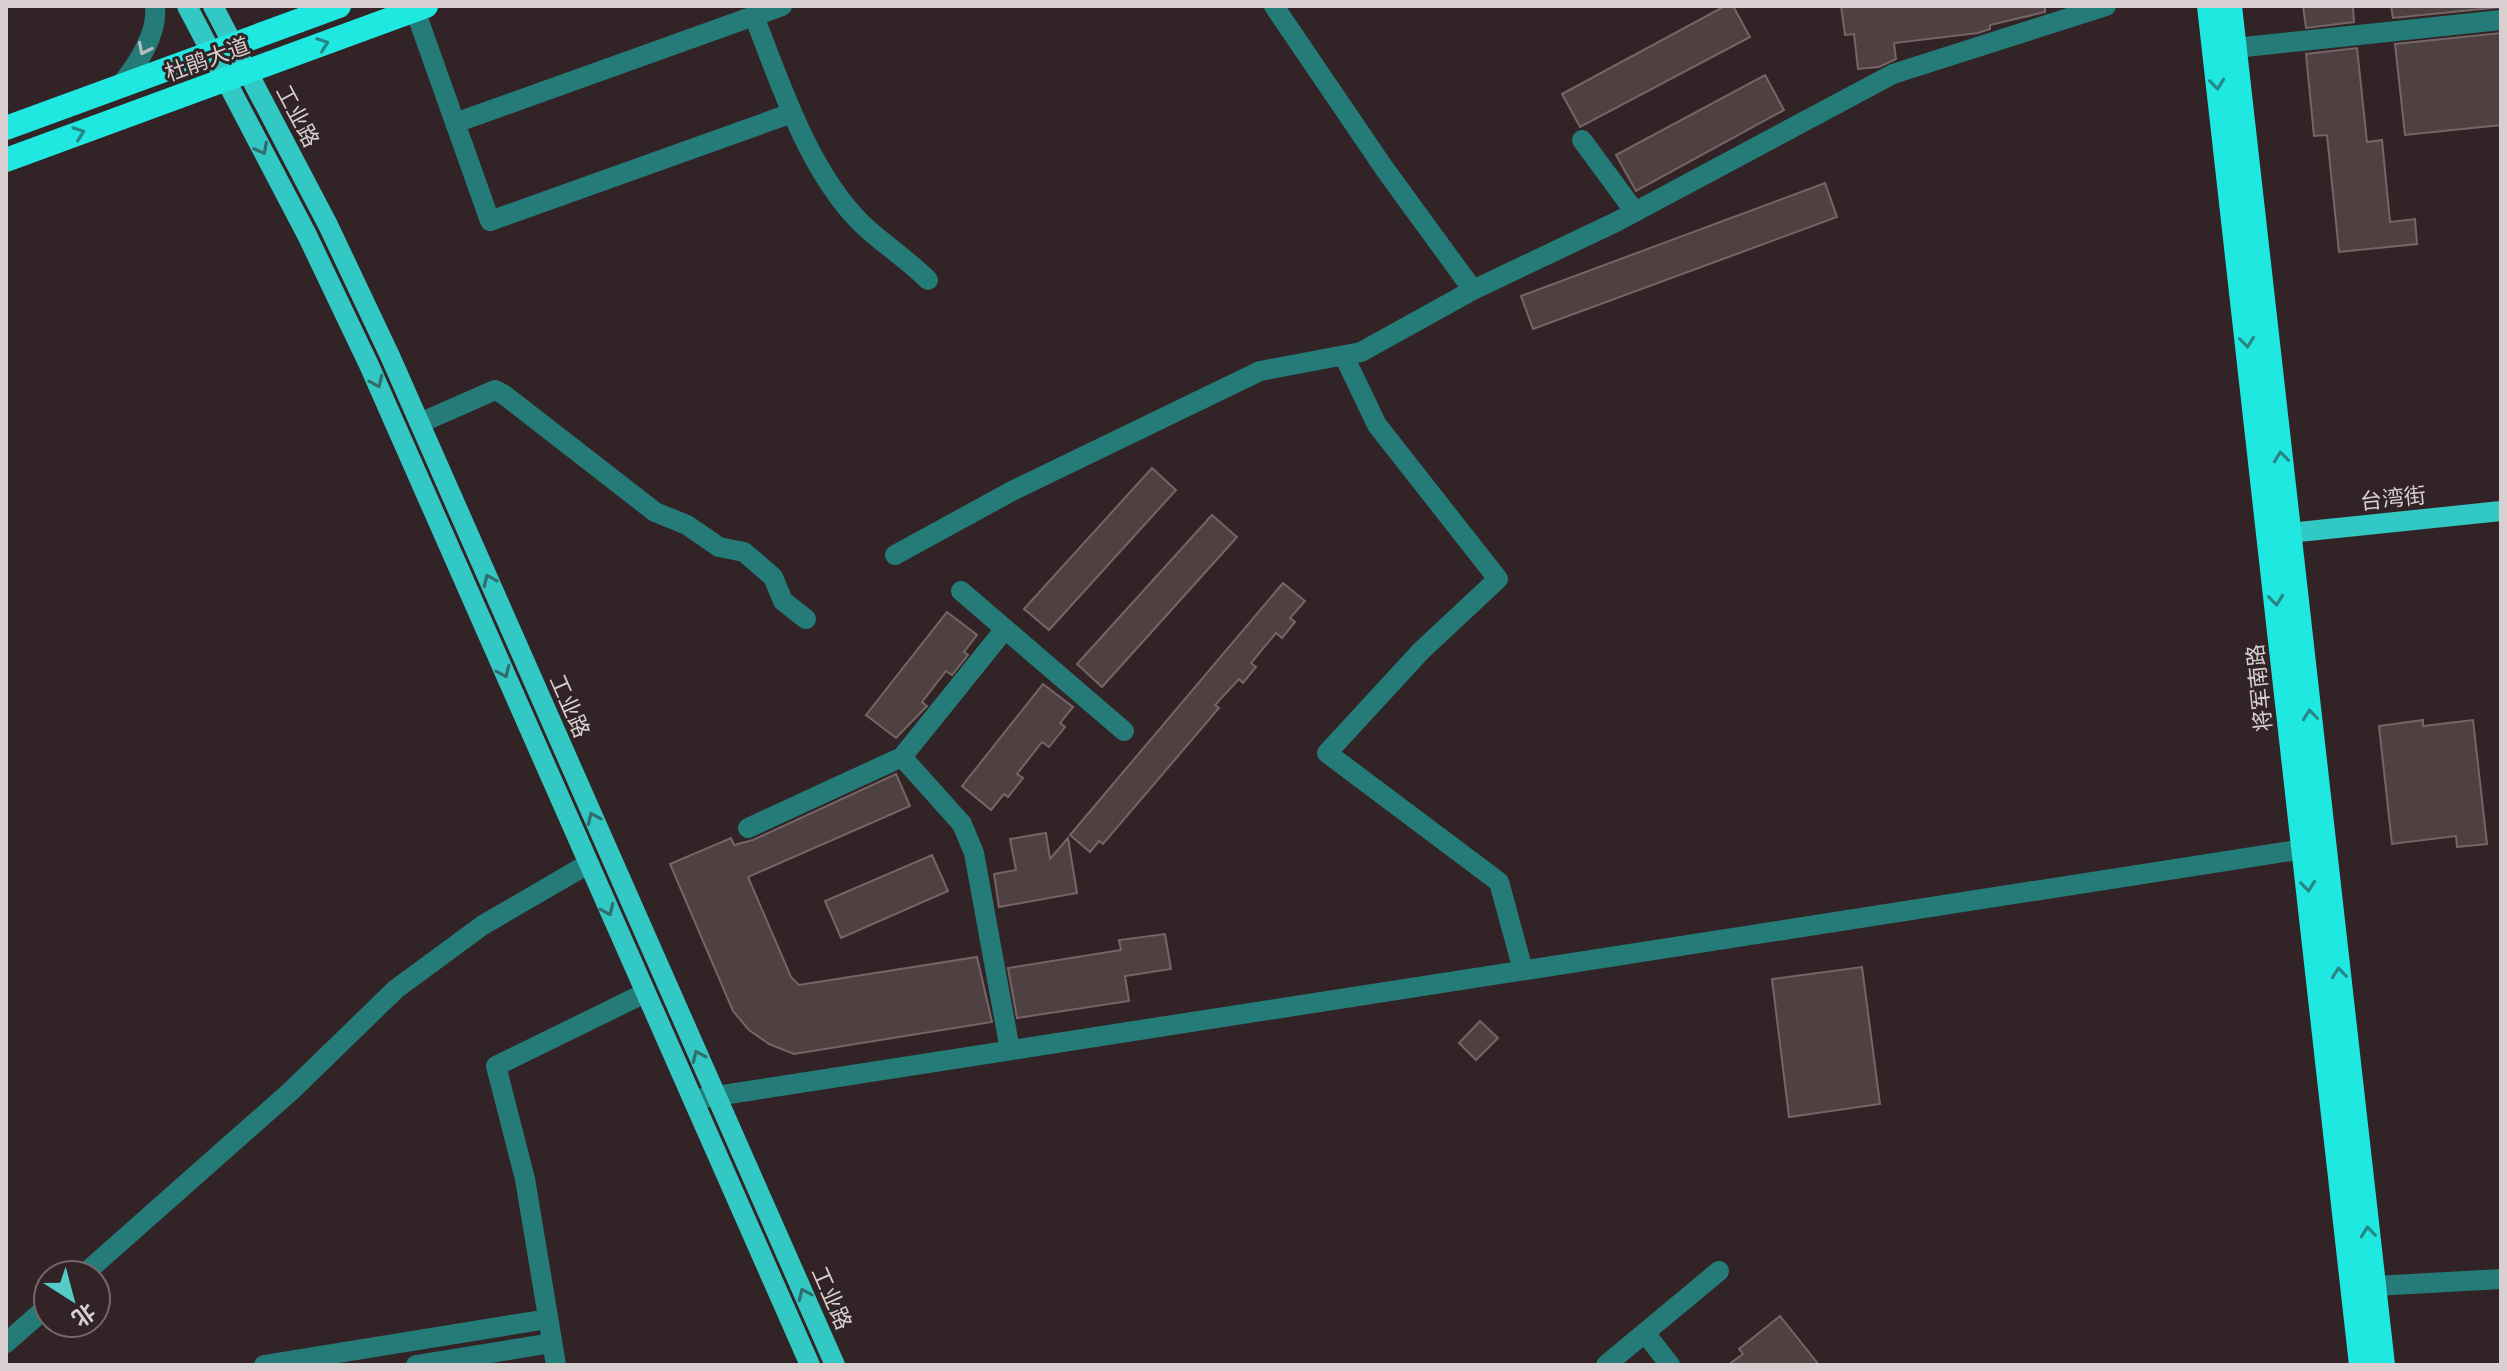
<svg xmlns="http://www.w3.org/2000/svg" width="2507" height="1371" font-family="'PT Sans Narrow','Noto Sans SC',sans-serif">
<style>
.building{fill:#4f4042;stroke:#756567;stroke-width:2}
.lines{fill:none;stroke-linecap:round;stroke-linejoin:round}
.minor{stroke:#257b77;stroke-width:20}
.major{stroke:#32c8c3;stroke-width:20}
.highway{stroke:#1fe8e1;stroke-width:24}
.oneway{stroke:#288684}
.oneway2{stroke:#b4bebe}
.oneway3{stroke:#326e6d}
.labels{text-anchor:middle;stroke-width:6;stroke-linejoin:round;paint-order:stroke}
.street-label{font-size:22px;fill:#d8cfd0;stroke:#322426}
</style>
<rect width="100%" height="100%" fill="#322426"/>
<g class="building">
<path d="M 1725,6 L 1733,6 L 1750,37 L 1580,127 L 1562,94 Z"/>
<path d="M 1841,6 L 2045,6 L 2045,12 L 1990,25 L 1990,29 L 1978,33 L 1894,43 L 1896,59 L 1879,67 L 1858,69 L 1854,34 L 1845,35 Z"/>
<path d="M 2303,6 L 2353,6 L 2354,22 L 2306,28 Z"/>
<path d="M 2391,6 L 2501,6 L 2501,7 L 2393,18 Z"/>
<path d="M 2501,33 L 2501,125 L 2405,135 L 2395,44 Z"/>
<path d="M 2357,48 L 2367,142 L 2382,140 L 2390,222 L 2415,219 L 2417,244 L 2339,252 L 2327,135 L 2314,136 L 2306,54 Z"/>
<path d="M 1765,75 L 1784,110 L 1636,191 L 1616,155 Z"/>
<path d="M 1825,183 L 1837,217 L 1533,329 L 1521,296 Z"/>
<path d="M 1152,468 L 1176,490 L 1049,630 L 1024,609 Z"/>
<path d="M 1212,515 L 1237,537 L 1102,687 L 1077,664 Z"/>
<path d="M 1283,583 L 1305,601 L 1290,618 L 1295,622 L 1282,638 L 1276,633 L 1251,663 L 1256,667 L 1243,683 L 1239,679 L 1215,705 L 1219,708 L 1103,844 L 1099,841 L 1090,852 L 1070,835 Z"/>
<path d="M 947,612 L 977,635 L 964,652 L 968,655 L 952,675 L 946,671 L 922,702 L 927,706 L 896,738 L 866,715 Z"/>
<path d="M 1043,684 L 1073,707 L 1060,723 L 1065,727 L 1049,747 L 1042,742 L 1017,774 L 1023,778 L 1008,797 L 1004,794 L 991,810 L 962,786 Z"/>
<path d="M 2423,720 L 2423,726 L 2473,720 L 2487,844 L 2457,847 L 2456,836 L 2392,844 L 2379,726 Z"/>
<path d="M 896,774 L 910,806 L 748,877 L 791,977 L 799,985 L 977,957 L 992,1022 L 794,1054 L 769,1044 L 749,1030 L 733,1011 L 670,864 L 731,838 L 734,845 L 753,840 Z"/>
<path d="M 1046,833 L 1050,859 L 1068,838 L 1077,893 L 999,907 L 994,874 L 1016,870 L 1010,839 Z"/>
<path d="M 932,855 L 948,891 L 841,938 L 825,901 Z"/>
<path d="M 1165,934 L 1171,969 L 1125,976 L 1129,1001 L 1017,1018 L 1008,968 L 1121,950 L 1119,940 Z"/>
<path d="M 1862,967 L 1880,1104 L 1789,1117 L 1772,979 Z"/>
<path d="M 1480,1021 L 1498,1038 L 1476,1060 L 1459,1043 Z"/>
<path d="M 1780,1316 L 1819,1365 L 1728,1365 L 1743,1354 L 1739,1349 Z"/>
</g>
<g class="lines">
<g class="minor">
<path d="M 1274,6 L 1384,168 L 1473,290"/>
<path d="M 415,10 L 490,221 L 792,113"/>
<path d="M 754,16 C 780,83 809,172 862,224 C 883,244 907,259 928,280"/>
<path d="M 2235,48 L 2501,20"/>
<path d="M 119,87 C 137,65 158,35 155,6"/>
<path d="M 455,123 L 782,6"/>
<path d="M 1582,140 L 1635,212"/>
<path d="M 1344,356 L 1377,425 L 1498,579 L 1421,651 L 1327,753 L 1499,882 L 1523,970"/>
<path d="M 420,423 L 495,390 L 503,394 L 655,512 L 687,525 L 719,547 L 744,552 L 773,577 L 783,601 L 806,619"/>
<path d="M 895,555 L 1012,491 L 1260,371 L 1361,352 L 1473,290 L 1616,222 L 1893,74 L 2106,6"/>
<path d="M 961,591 L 1124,731"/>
<path d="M 902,757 L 1005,629"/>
<path d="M 748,828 L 902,757 L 962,824 L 974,853 L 1010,1050"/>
<path d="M 703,1098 L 2304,849"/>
<path d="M 83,1275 L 291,1091 L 396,989 L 483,925 L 588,864"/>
<path d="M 2374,1286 L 2501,1279"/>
<path d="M 1645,1333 L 1670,1365"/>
<path d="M 6,1343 L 48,1306"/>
<path d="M 264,1365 L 548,1319"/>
<path d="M 416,1365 L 552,1343"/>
<path d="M 556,1365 L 525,1179 L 496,1066 L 645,993"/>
<path d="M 1606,1365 L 1719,1271"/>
</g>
<g class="major">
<path d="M 187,6 L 307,235 L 369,365 L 810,1365"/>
<path d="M 213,6 L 328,225 L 390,356 L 835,1365"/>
<path d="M 2289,533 L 2501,511"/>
</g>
<g class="highway">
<path d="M 2209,6 L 2361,1365"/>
<path d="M 2230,6 L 2383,1365"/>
<path d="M 6,128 L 339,6"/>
<path d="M 6,160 L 426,6"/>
</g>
</g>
<defs><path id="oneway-chevron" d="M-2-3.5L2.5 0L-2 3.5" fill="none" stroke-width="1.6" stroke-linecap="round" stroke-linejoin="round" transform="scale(2)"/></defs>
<g class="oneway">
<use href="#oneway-chevron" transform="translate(323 44) rotate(-20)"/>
<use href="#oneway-chevron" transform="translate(2217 84) rotate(84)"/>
<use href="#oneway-chevron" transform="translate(79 133) rotate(-20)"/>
<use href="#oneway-chevron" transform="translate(2247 342) rotate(84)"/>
<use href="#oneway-chevron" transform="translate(2281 457) rotate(-96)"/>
<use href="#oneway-chevron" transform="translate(2276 600) rotate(84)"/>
<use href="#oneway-chevron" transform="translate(2310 715) rotate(-96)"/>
<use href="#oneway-chevron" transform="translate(2308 886) rotate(84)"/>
<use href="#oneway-chevron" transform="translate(2339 973) rotate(-96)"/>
<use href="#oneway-chevron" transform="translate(2368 1232) rotate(-96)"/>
</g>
<use class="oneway2" href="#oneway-chevron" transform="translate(144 49) rotate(116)"/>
<g class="oneway3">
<use href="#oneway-chevron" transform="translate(262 149) rotate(62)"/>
<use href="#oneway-chevron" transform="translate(377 382) rotate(66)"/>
<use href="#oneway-chevron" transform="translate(489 580) rotate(-114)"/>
<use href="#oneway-chevron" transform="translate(504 672) rotate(66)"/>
<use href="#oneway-chevron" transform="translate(593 818) rotate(-114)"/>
<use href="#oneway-chevron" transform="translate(608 910) rotate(66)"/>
<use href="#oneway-chevron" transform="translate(698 1056) rotate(-114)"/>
<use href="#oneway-chevron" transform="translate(804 1294) rotate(-114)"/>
</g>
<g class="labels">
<g class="street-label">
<text transform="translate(207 59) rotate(-20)" y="8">杜鹃大道</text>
<text transform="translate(298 116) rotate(62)" y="8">工业路</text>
<text transform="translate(2393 498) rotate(-6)" y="8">台湾街</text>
<text transform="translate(2259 688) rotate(-96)" y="8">将军南路</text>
<text transform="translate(570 706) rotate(66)" y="8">工业路</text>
<text transform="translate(832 1298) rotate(66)" y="8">工业路</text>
</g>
</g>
<rect width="2507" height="1371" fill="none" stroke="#d8cfd0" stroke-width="16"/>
<g transform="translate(72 1299) rotate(144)"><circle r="38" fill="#322426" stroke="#74686a" stroke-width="2"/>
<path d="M0-6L14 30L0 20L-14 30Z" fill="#54cdc8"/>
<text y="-12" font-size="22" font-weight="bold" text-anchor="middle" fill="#d8cfd0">北</text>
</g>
</svg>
